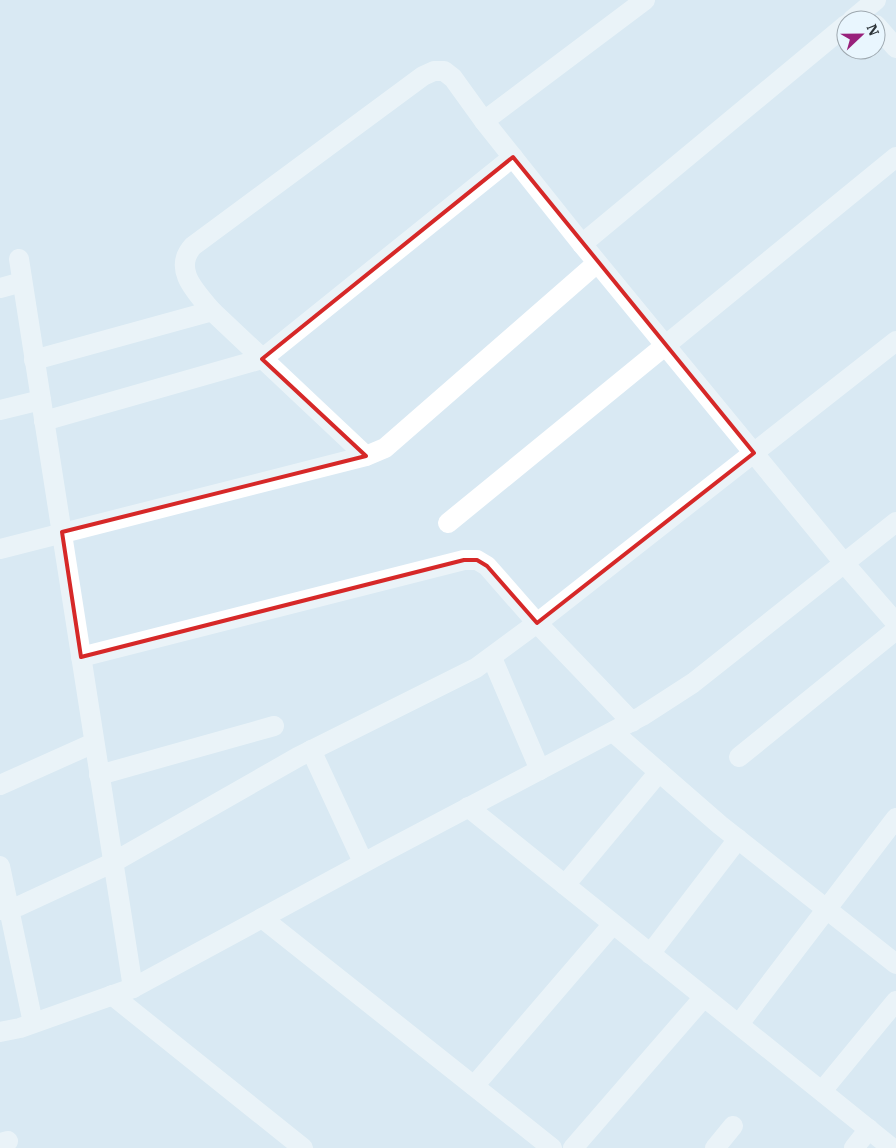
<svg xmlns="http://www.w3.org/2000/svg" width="896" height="1148" font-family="'IBM Plex Serif',serif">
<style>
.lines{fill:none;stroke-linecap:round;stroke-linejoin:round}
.minor{stroke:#fff;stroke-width:20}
.marked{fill:none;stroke:#d62828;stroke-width:4;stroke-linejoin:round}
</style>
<rect width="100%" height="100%" fill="#d9e9f3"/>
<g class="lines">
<g class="minor">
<path d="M 852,20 L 876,0"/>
<path d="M 876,25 L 896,48"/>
<path d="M 484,121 L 645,0"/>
<path d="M 582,244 L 846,25"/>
<path d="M 19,259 L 133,988"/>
<path d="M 0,288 L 22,282"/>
<path d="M 34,360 L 212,311"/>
<path d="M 0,410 L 41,400"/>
<path d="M 44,421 L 262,359 L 513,157"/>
<path d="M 366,456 L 212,311 C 196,292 172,269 193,246 L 423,76 L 434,71 L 444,71 L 453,78 L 484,121 L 582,244 L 844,563 L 896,623"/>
<path d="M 448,523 L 896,157"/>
<path d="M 0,549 L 366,456 L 385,448 L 597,263"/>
<path d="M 81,657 L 464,560 L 477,560 L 487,566 L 537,623 L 632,722"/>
<path d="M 492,658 L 540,770"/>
<path d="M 613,732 L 720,825 L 896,964"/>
<path d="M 311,750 L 363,862"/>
<path d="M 739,757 L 896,630"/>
<path d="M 99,775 L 274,726"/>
<path d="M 0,785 L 94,743"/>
<path d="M 468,807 L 892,1148"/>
<path d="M 0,866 L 33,1023"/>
<path d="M 565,885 L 659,772"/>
<path d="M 0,910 L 19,906 L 112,863 L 298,757 L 476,668 L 537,623 L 896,341"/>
<path d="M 262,918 L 552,1148"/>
<path d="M 650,954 L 738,839"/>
<path d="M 112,995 L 303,1148"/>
<path d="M 739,1024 L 896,818"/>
<path d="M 0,1032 L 20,1028 L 133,988 L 382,853 L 642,716 L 693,683 L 896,522"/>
<path d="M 474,1086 L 613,924"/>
<path d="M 822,1091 L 896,1001"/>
<path d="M 0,1143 L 8,1141"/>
<path d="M 573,1148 L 704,997"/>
<path d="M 715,1148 L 733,1126"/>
<path d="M 854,1148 L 869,1129"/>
</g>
</g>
<path d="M0 0H896V1148H0ZM 513,157 L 754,453 L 537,623 L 487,566 L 477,560 L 464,560 L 81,657 L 62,532 L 366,456 L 262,359 Z" fill="#d9e9f3" fill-opacity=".55" fill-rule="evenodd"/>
<path class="marked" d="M 513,157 L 754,453 L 537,623 L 487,566 L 477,560 L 464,560 L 81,657 L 62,532 L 366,456 L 262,359 Z"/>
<g transform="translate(861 35) rotate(68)"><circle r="24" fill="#e9f6fe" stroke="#9ea8af"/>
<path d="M0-4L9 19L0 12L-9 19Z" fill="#98217b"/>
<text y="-8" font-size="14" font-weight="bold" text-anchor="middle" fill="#2d3438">N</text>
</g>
</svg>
